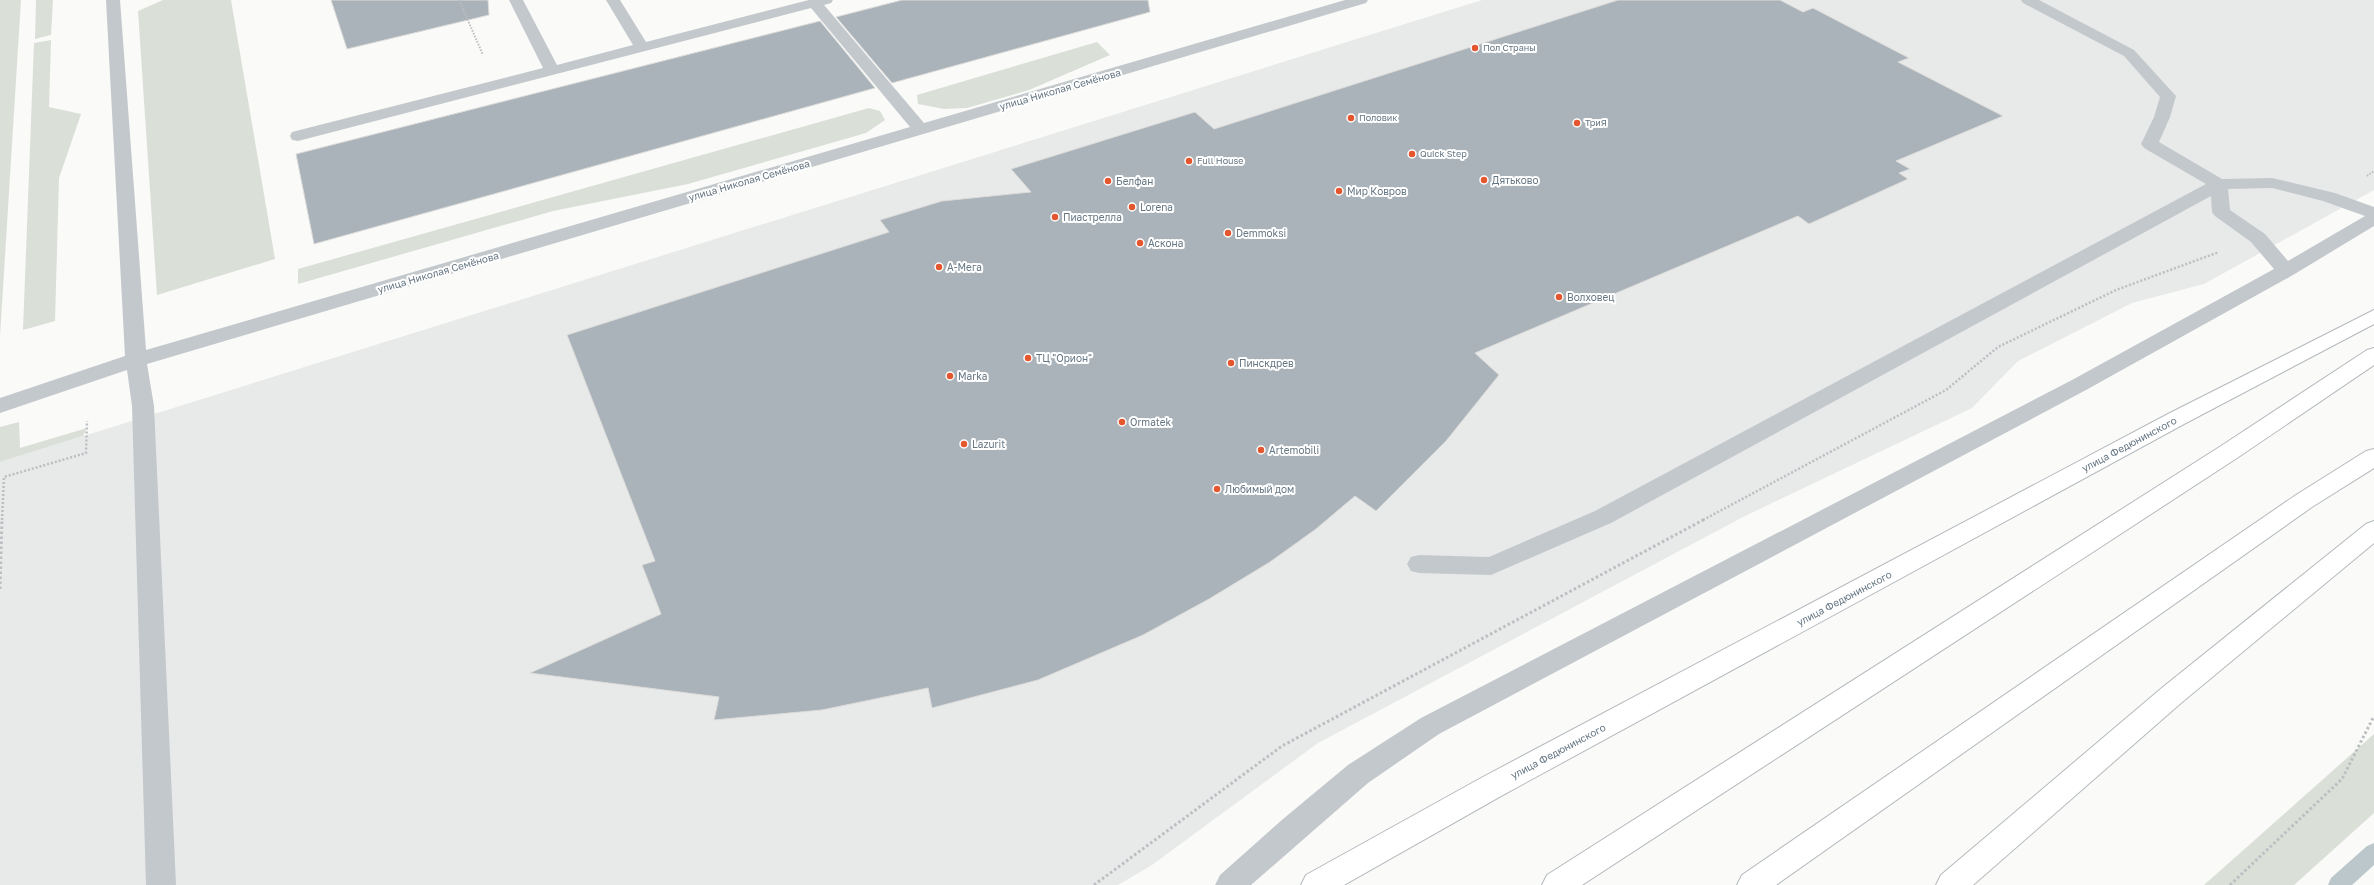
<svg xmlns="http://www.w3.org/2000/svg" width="2374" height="885" font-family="'Golos Text',sans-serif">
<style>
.built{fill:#e8e9e9}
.green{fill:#dadfd7}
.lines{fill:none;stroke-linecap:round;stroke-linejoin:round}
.stream{fill:#bbc7cb;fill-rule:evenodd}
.building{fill:#aab3b9;stroke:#dcdcda}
.major-casing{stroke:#b5babe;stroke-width:2}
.highway-casing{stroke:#b4b9bd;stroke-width:2}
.path-far2{stroke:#bbbfc2;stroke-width:2;stroke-dasharray:1.5 1.5;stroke-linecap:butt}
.path-far1{stroke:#bbbfc2;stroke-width:2.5;stroke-dasharray:2 2;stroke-linecap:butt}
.path{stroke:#bbbfc2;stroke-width:3;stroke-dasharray:2.5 2.5;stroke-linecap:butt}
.minor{fill:#c3c8cc;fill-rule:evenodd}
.major{fill:#fff;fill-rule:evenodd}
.highway{fill:#fff;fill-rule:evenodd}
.poi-dot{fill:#e4572e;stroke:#fff;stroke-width:1.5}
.labels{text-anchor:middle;stroke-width:4;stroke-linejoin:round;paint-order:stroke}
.far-poi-label{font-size:9px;fill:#657683;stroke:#fff;text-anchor:start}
.street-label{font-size:10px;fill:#657683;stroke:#fff}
.poi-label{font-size:10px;fill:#657683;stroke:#fff;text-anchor:start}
</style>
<rect width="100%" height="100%" fill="#fafaf8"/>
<path class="built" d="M 1482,0 L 2374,0 L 2374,190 L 2204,284 L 2132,303 L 2018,361 L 1972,408 L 1745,516 L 1318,743 L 1152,865 L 1118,885 L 0,885 L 0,462 Z"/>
<g class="green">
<path d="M 0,0 L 21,0 L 0,336 Z"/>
<path d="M 36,0 L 53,0 L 51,35 L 35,39 Z"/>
<path d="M 163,0 L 231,0 L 275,259 L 157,295 L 138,11 Z"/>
<path d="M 51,40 L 49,107 L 81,114 L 59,178 L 55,321 L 23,330 L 34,43 Z"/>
<path d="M 1097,42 L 1110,55 L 1029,90 L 967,108 L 944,109 L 918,104 L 917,95 Z"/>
<path d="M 869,108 L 880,111 L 885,120 L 866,133 L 688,184 L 553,211 L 298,284 L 298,269 Z"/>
<path d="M 19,422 L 20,448 L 87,428 L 83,436 L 0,462 L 0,427 Z"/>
<path d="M 2374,734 L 2374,813 L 2294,885 L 2204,885 Z"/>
</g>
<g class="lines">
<path class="stream" d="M 2374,843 L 2374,865 L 2352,885 L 2328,885 L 2331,878 L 2367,846 Z"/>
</g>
<g class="building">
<path d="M 331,0 L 488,0 L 489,15 L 347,49 Z"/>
<path d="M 902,0 L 1148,0 L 1150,12 L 892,83 L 836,17 Z"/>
<path d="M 1618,0 L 1780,0 L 1803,12 L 1813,8 L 1909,58 L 1898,62 L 2003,116 L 1896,161 L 1910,169 L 1899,173 L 1908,179 L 1809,224 L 1798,216 L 1475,353 L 1499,375 L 1446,441 L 1376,511 L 1355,496 L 1316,529 L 1270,562 L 1209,599 L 1143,635 L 1038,680 L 932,708 L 928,688 L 822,710 L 714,720 L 719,697 L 530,673 L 661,614 L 642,565 L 655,561 L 567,335 L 889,232 L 880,220 L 942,201 L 1031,192 L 1011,169 L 1195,112 L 1214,129 Z"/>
<path d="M 820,21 L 875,88 L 314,244 L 296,154 Z"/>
</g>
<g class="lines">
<g class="major-casing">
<g id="major">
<path d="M 2374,310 L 2374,324 L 2184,424 L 1501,796 L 1344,885 L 1301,885 L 1306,875 L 1481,778 L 2168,414 Z"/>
<path d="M 2374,521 L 2374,543 L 2181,703 L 1973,885 L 1936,885 L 1941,875 L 2163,687 L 2366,524 Z"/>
</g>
</g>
<g class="highway-casing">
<g id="highway">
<path d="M 2374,348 L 2374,365 L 2237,458 L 1582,885 L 1542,885 L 1547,875 L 2221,446 L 2367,350 Z"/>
<path d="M 2374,449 L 2374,468 L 2312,507 L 1776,885 L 1737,885 L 1742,875 L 2296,495 L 2366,451 Z"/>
</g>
</g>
<g class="path-far2">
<path d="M 459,0 L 483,55"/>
<path d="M 2367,176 L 2374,171"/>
</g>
<g class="path-far1">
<path d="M 2,520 L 4,477 L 86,453 L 87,421"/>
<path d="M 1703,520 L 1946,390 L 1998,347 L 2116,290 L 2219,252"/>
</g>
<g class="path">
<path d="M 0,589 L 2,519"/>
<path d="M 1094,885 L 1282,746 L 1705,519"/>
<path d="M 2230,885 L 2342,779 L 2374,716"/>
</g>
<g class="minor">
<path d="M 106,0 L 120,0 L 146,350 L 910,127 L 811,8 L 298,141 L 292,140 L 290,136 L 292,132 L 543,68 L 509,0 L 523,0 L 557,65 L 633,45 L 606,0 L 620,0 L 646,42 L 809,0 L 833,0 L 831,3 L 824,5 L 924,123 L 1345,0 L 1368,0 L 1366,3 L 147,364 L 154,406 L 176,885 L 146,885 L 132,406 L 127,370 L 0,413 L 0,398 L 125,356 Z"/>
<path d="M 2021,0 L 2039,0 L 2134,50 L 2176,96 L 2170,117 L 2159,142 L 2222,179 L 2272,178 L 2335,193 L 2374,207 L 2374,226 L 2293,275 L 2086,390 L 1439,734 L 1368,783 L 1251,885 L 1215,885 L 1220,875 L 1283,819 L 1348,765 L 1421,718 L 2072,380 L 2274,269 L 2251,242 L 2215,216 L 2212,212 L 2211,196 L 1611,523 L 1491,575 L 1419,573 L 1411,571 L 1407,564 L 1411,557 L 1419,555 L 1489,557 L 1595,511 L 2206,184 L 2144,148 L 2141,144 L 2154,117 L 2160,97 L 2124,56 L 2023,3 ZM 2272,188 L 2323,201 L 2365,216 L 2288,261 L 2265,234 L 2230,210 L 2228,189 Z"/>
</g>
<use href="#major" class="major"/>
<use href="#highway" class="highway"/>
</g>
<g class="poi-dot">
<circle cx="1475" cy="48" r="4"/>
<circle cx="1351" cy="118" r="4"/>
<circle cx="1577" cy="123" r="4"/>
<circle cx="1412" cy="154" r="4"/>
<circle cx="1189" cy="161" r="4"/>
<circle cx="1484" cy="180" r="4"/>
<circle cx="1108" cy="181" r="4"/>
<circle cx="1339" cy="191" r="4"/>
<circle cx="1132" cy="207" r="4"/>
<circle cx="1055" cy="217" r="4"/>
<circle cx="1228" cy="233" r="4"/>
<circle cx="1140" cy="243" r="4"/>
<circle cx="939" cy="267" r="4"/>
<circle cx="1559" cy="297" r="4"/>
<circle cx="1028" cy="358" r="4"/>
<circle cx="1231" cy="363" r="4"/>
<circle cx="950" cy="376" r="4"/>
<circle cx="1122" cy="422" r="4"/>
<circle cx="964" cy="444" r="4"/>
<circle cx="1261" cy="450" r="4"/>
<circle cx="1217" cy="489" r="4"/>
</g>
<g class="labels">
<g class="far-poi-label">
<text x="1483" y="51">Пол Страны</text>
<text x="1359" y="121">Половик</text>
<text x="1585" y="126">ТриЯ</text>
<text x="1420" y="157">Quick Step</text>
<text x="1197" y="164">Full House</text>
</g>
<g class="street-label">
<text transform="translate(1060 89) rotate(-16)" y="4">улица Николая Семёнова</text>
<text transform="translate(749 180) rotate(-16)" y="4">улица Николая Семёнова</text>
<text transform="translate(438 272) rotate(-16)" y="4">улица Николая Семёнова</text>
<text transform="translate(2129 444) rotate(-28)" y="4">улица Федюнинского</text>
<text transform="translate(1844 598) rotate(-28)" y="4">улица Федюнинского</text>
<text transform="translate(1558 751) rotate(-28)" y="4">улица Федюнинского</text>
</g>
<g class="poi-label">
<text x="1492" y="184">Дятьково</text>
<text x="1116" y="185">Белфан</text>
<text x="1347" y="195">Мир Ковров</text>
<text x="1140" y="211">Lorena</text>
<text x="1063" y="221">Пиастрелла</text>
<text x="1236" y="237">Demmoksi</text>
<text x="1148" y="247">Аскона</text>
<text x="947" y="271">А-Мега</text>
<text x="1567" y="301">Волховец</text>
<text x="1036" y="362">ТЦ "Орион"</text>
<text x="1239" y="367">Пинскдрев</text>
<text x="958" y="380">Marka</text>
<text x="1130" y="426">Ormatek</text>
<text x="972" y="448">Lazurit</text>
<text x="1269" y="454">Artemobili</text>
<text x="1225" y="493">Любимый дом</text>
</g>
</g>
</svg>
